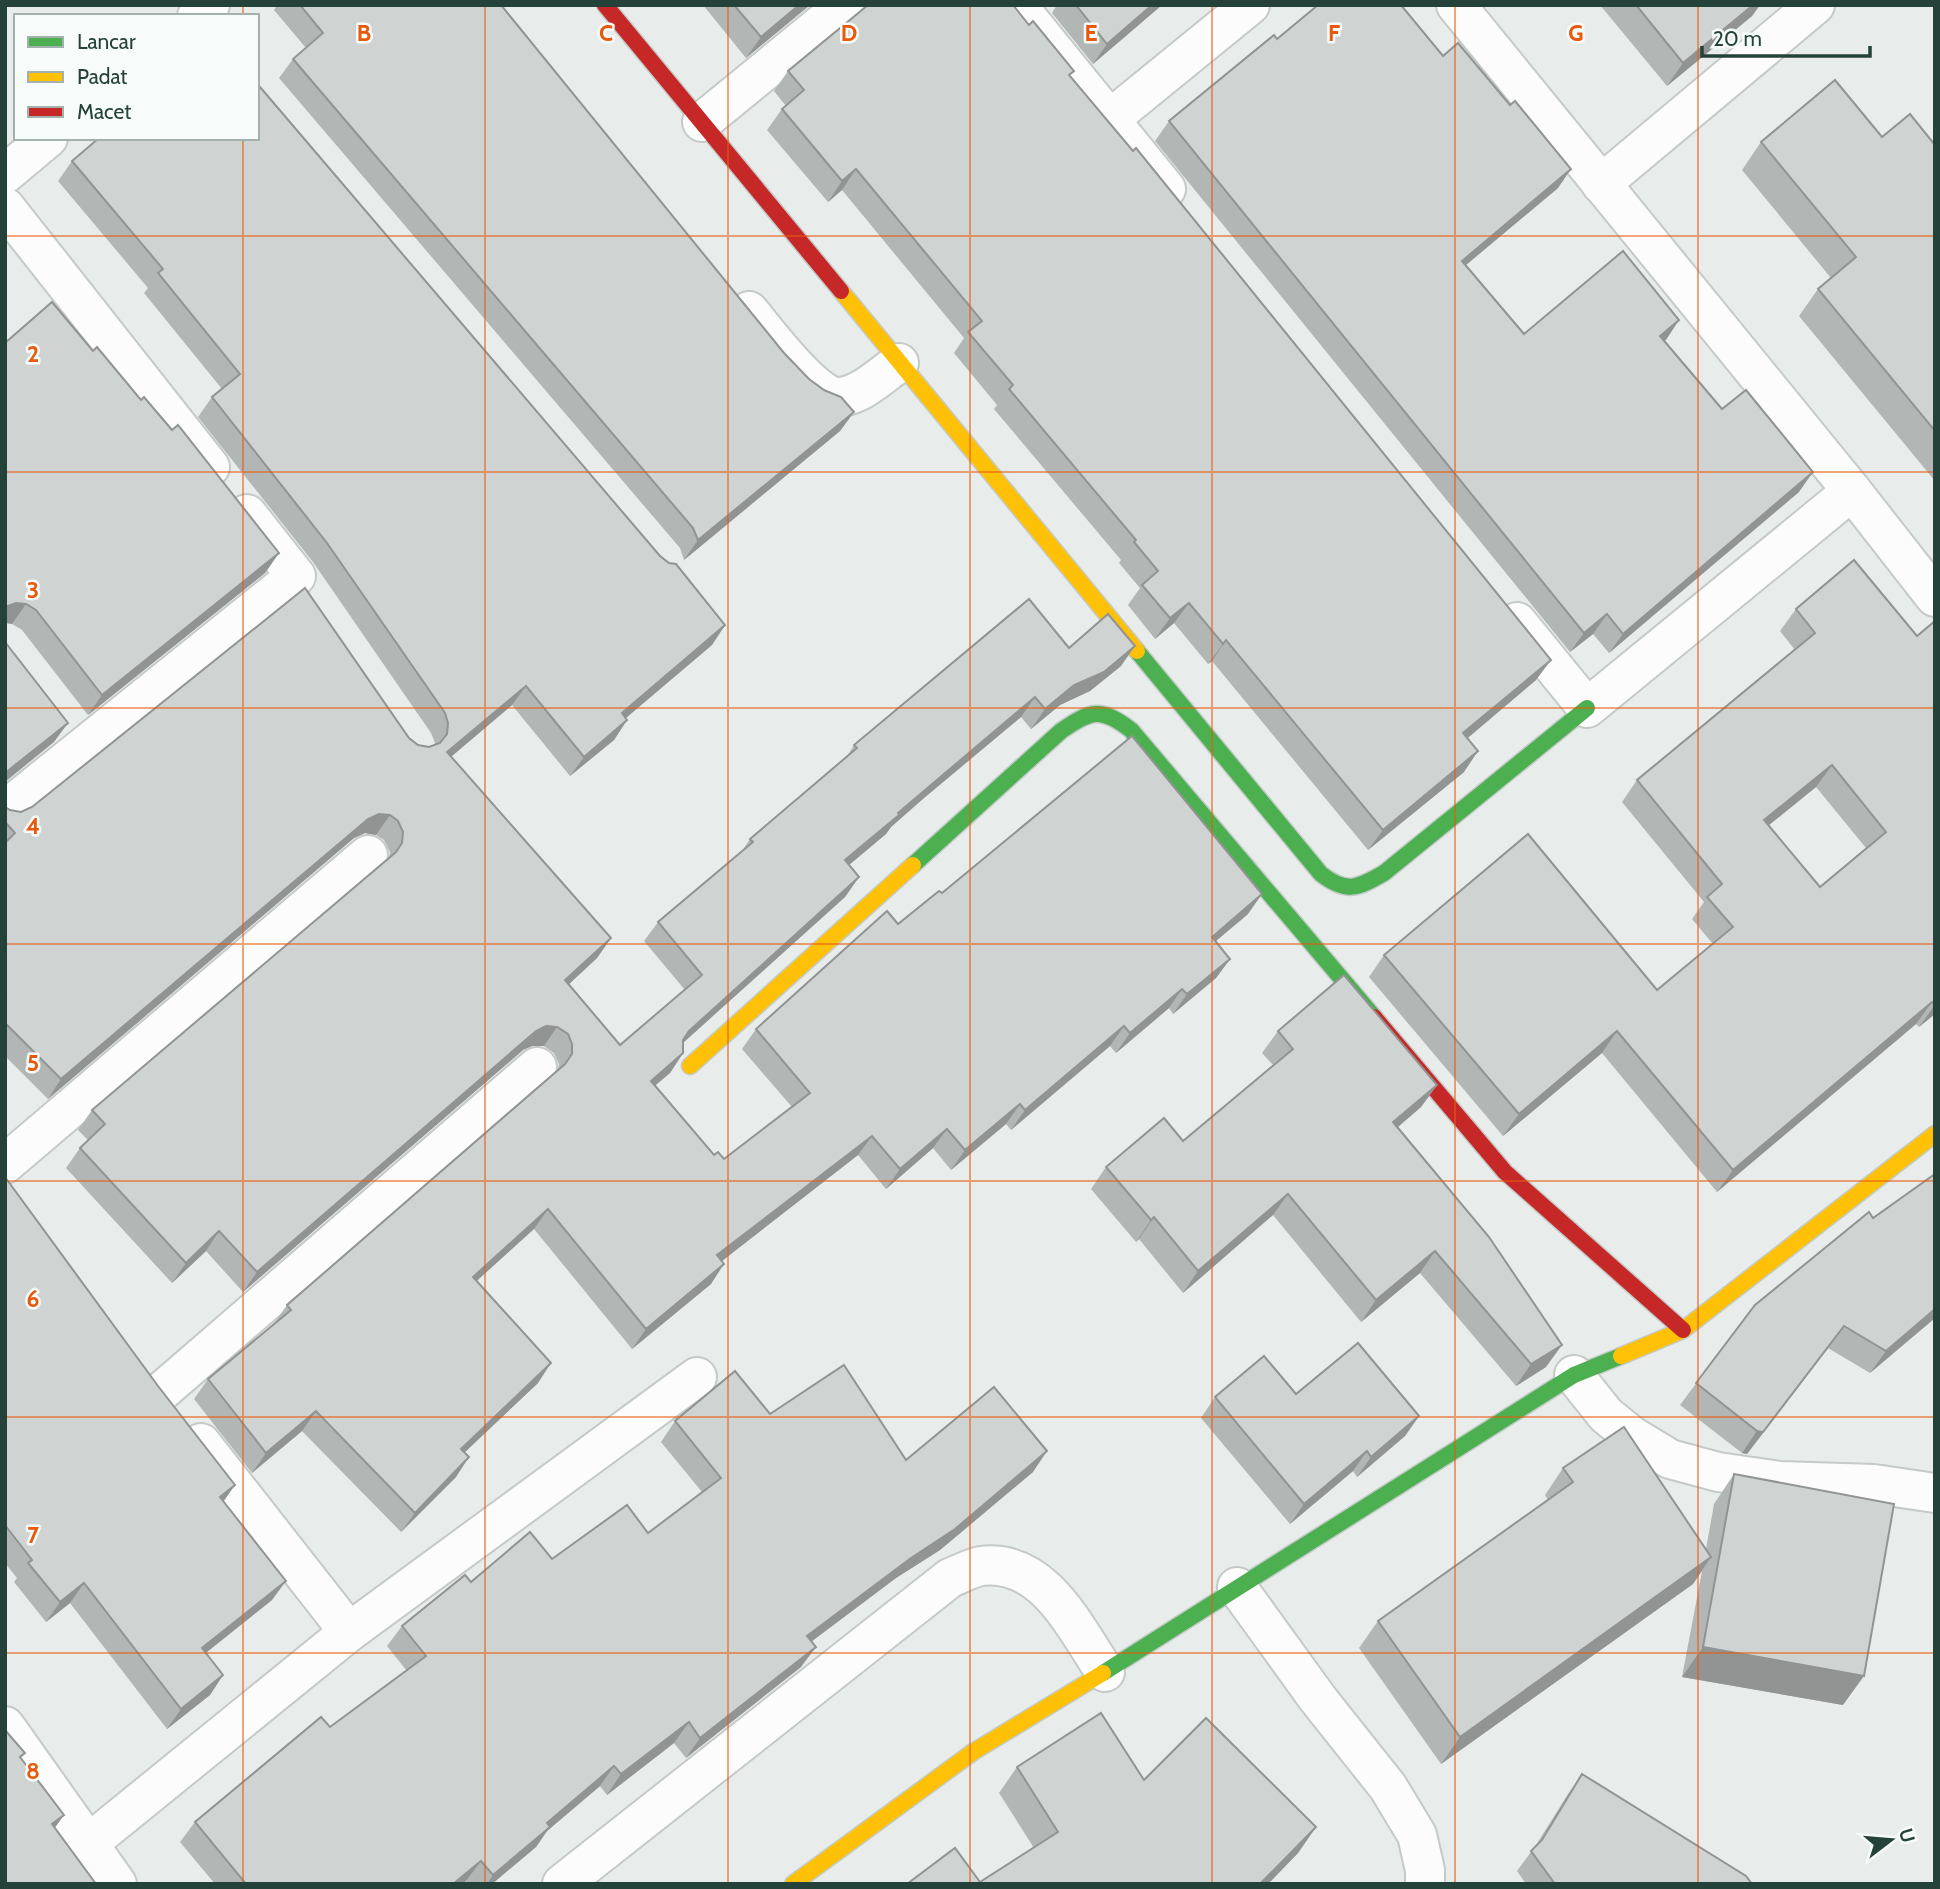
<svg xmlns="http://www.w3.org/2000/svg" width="1940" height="1889" font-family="Cabin,sans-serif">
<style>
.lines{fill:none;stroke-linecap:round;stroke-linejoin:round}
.street-casing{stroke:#c5cac8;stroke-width:42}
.fast-casing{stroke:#c3cbc8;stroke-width:19}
.slow-casing{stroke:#c3cbc8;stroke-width:19}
.jam-casing{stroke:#c3cbc8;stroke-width:19}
.street{stroke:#fcfcfc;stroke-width:38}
.fast{stroke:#4caf50;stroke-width:16}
.slow{stroke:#ffc107;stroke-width:16}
.jam{stroke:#c62828;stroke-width:16}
.wall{fill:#b2b6b5;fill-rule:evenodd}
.shaded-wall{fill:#919493}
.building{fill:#cfd4d2;stroke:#919493;stroke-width:2;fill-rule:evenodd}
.grid{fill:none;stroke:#e8590c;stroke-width:2;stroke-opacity:0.55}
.grid-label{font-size:23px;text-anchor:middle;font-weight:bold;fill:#e8590c;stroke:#f7fbf9;stroke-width:5;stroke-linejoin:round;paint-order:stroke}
</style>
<rect width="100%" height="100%" fill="#e8edeb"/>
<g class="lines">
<g class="street-casing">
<g id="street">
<path d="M 1017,5 L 1166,189"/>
<path d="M 1456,5 L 1852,491 L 1935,597"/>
<path d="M 197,16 L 210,5"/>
<path d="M 1110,119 L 1250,5"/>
<path d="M 702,122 L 845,5"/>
<path d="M 5,174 L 48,138"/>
<path d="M 1601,184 L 1815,5"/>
<path d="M 5,207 L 210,467"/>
<path d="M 749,311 C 764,329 815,397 837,397 C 860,397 881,375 899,363"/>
<path d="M 1517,622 L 1587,708 L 1852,491"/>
<path d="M 5,810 L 296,576 L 247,514"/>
<path d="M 5,1164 L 368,855"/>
<path d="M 1574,1375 L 1606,1415 L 1632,1436 L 1670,1459 L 1718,1472 L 1780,1481 L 1874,1484 L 1935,1493"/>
<path d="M 161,1392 L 537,1067"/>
<path d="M 201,1443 L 349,1632"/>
<path d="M 1237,1587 L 1318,1699 L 1388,1787 L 1417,1835 L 1425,1870 L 1425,1884"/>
<path d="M 5,1726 L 117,1884"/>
<path d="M 89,1843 L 349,1632 L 697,1377"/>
<path d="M 562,1884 L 950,1578 C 960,1574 971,1568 981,1566 C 1044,1558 1075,1628 1105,1672"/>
</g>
</g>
<g class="fast-casing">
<g id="fast">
<path d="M 1137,651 L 1321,874 C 1347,894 1358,888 1384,873 L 1587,708"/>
<path d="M 913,865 L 1061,731 C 1091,710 1101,707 1131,730 L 1374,1017"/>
<path d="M 1103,1673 L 1574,1375 L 1621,1356"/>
</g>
</g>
<g class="slow-casing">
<g id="slow">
<path d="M 841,291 L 1137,651"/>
<path d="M 690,1066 L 913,865"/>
<path d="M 1621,1356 L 1683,1330 L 1935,1134"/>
<path d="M 793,1884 L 973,1752 L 1103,1673"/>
</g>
</g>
<g class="jam-casing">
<g id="jam">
<path d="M 605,5 L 841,291"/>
<path d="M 1374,1017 L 1505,1172 L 1683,1330"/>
</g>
</g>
<use href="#street" class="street"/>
<use href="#fast" class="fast"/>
<use href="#slow" class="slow"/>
<use href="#jam" class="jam"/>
</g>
<g class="wall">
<path d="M 277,5 L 501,5 L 784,353 L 809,379 L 854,412 L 840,431 L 684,560 L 680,548 L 279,78 L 293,59 L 306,48 L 274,10 Z"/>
<path d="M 703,5 L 810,5 L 746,58 Z"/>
<path d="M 866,5 L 1013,5 L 1070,77 L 1536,680 L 1467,738 L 1464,772 L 1368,850 L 1212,661 L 1208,664 L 1174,623 L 1155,639 L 1128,605 L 1140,588 L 1119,563 L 1121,560 L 994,409 L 997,405 L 954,353 L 964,338 L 842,190 L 828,202 L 767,130 L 782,109 L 786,106 L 774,91 L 788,71 L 866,7 Z"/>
<path d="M 1057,5 L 1162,5 L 1093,64 L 1052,13 Z"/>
<path d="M 1600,5 L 1760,5 L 1752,16 L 1667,86 Z"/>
<path d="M 1277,39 L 1443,56 L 1558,188 L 1466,265 L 1524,334 L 1679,320 L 1664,341 L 1722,409 L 1799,492 L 1609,653 L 1593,634 L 1570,652 L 1155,141 L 1169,121 Z"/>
<path d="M 1882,137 L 1935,145 L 1935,481 L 1799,316 L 1818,289 L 1831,278 L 1742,170 L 1761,142 Z"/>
<path d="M 72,161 L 660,556 L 725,625 L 712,645 L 626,718 L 627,720 L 614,740 L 570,776 L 512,705 L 451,757 L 611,938 L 597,958 L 569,984 L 620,1045 L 685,990 L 644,941 L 658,922 L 742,851 L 750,839 L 846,758 L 854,745 L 1069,648 L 1121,666 L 1090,691 L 1060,705 L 1031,729 L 1021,717 L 924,798 L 891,827 L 886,834 L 849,865 L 859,877 L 845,897 L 683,1043 L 683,1053 L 670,1073 L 655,1085 L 714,1155 L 724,1159 L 792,1107 L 742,1049 L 756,1029 L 942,893 L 1248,914 L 1216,941 L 1230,959 L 1216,978 L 1173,1014 L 1169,1008 L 1116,1053 L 1110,1046 L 1011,1130 L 1006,1124 L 951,1170 L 933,1148 L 886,1189 L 858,1155 L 722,1261 L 711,1284 L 632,1349 L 534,1229 L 476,1281 L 538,1383 L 465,1452 L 456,1477 L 401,1532 L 302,1431 L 252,1473 L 194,1399 L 208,1379 L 273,1325 L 287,1305 L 558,1070 L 559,1064 L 554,1053 L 544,1046 L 532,1046 L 523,1050 L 243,1292 L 206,1251 L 172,1283 L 66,1168 L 80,1148 L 88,1140 L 78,1130 L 92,1110 L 389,858 L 390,852 L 384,840 L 376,835 L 365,833 L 354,838 L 48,1099 L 5,1056 L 5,807 L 10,810 L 21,812 L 409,738 L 418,745 L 429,747 L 434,745 L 435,743 L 431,733 L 313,562 L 198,417 L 212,397 L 222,389 L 144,293 L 148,288 L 58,181 Z"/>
<path d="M 93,351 L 172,430 L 279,553 L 265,573 L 88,715 L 22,630 L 12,624 Z"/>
<path d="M 1796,609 L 1917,636 L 1935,1014 L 1919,1027 L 1916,1024 L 1717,1192 L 1602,1053 L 1503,1136 L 1369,977 L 1384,955 L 1657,990 L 1713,944 L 1692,919 L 1704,902 L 1622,802 L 1637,780 L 1795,650 L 1780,631 ZM 1816,787 L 1866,848 L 1820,887 L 1768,826 Z"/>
<path d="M 1278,1031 L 1437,1085 L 1421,1107 L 1398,1127 L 1546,1367 L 1516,1386 L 1420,1273 L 1361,1322 L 1273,1215 L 1183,1293 L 1139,1239 L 1136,1242 L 1091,1189 L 1106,1167 L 1183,1141 L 1273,1065 L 1262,1053 Z"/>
<path d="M 5,1177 L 224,1501 L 272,1600 L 206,1653 L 223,1675 L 210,1695 L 167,1729 L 70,1603 L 46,1622 L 14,1582 L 17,1578 L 5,1563 Z"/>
<path d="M 1755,1305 L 1935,1318 L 1870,1373 L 1828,1348 L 1747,1454 L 1742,1453 L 1680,1405 Z"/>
<path d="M 1296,1394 L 1419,1416 L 1405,1436 L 1357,1477 L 1353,1471 L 1290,1524 L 1201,1418 L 1215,1397 Z"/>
<path d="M 770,1414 L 906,1460 L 1033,1472 L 940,1550 L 896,1578 L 811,1642 L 801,1667 L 686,1758 L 674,1743 L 607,1795 L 600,1786 L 547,1831 L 536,1847 L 492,1884 L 469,1884 L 466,1881 L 463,1884 L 215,1884 L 180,1842 L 195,1822 L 330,1727 L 407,1671 L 387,1646 L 402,1626 L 471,1582 L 648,1533 L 702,1492 L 661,1442 L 675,1421 Z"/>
<path d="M 1563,1468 L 1706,1549 L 1714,1504 L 1734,1474 L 1843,1705 L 1682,1677 L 1702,1571 L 1693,1584 L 1441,1764 L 1359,1648 L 1378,1621 L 1548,1500 L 1545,1495 Z"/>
<path d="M 1017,1767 L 1144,1780 L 1316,1827 L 1298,1853 L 1268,1884 L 907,1884 L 980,1882 L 1034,1848 L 999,1793 Z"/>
<path d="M 1582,1774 L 1752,1884 L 1526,1884 L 1517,1871 L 1536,1845 L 1568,1794 Z"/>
</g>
<g class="shaded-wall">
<path d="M 799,5 L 810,5 L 746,58 L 761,37 Z"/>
<path d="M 1152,5 L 1162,5 L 1093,64 L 1107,44 Z"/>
<path d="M 1753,5 L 1760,5 L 1752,16 L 1667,86 L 1683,63 Z"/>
<path d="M 856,169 L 842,190 L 828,202 L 842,181 Z"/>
<path d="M 1571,169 L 1558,188 L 1448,280 L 1462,261 Z"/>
<path d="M 1679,320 L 1666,340 L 1647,356 L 1660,336 Z"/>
<path d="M 854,412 L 840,431 L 684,560 L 698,540 Z"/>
<path d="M 1813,472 L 1799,492 L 1609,653 L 1623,634 Z"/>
<path d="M 279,553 L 265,573 L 88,715 L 102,695 Z"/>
<path d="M 16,603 L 26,604 L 12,624 L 5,623 L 5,607 Z"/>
<path d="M 1189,603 L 1174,623 L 1155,639 L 1170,618 Z"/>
<path d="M 1607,614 L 1593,634 L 1570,652 L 1584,633 Z"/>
<path d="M 725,625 L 712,645 L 608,733 L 622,713 Z"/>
<path d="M 1226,640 L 1212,661 L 1208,664 Z"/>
<path d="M 1135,646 L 1121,666 L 1090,691 L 1060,705 L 1031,729 L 1045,709 L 1074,685 Z"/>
<path d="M 1551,660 L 1536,680 L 1449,754 L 1463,733 Z"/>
<path d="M 526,686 L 512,705 L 433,772 L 447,752 Z"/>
<path d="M 1035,697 L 1021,717 L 924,798 L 891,827 L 886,834 L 831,880 L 845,860 L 938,779 Z"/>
<path d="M 627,720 L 614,740 L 570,776 L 584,757 Z"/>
<path d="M 68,723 L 54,742 L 5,782 L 5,773 Z"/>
<path d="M 1478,751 L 1464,772 L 1368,850 L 1383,830 Z"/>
<path d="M 1832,765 L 1816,787 L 1748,842 L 1764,820 Z"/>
<path d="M 379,814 L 390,815 L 376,835 L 365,833 L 354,838 L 48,1099 L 61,1079 L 368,819 Z"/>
<path d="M 859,877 L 845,897 L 675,1050 L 689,1031 Z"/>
<path d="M 1262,894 L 1248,914 L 1198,956 L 1212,937 Z"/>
<path d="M 611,938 L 597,958 L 552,1000 L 565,980 Z"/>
<path d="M 1230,959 L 1216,978 L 1173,1014 L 1187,994 Z"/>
<path d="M 1182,989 L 1169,1008 L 1116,1053 L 1130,1033 Z"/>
<path d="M 1932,1002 L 1916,1024 L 1717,1192 L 1733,1170 Z"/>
<path d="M 1935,1005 L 1935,1014 L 1919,1027 Z"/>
<path d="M 546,1026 L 557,1027 L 544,1046 L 532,1046 L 523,1050 L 243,1292 L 257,1272 L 536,1031 Z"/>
<path d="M 1124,1026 L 1110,1046 L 1011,1130 L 1025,1110 Z"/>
<path d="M 1617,1031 L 1602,1053 L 1503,1136 L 1519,1114 Z"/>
<path d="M 683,1053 L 670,1073 L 637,1101 L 651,1081 Z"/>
<path d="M 1437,1085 L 1421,1107 L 1378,1144 L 1393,1122 Z"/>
<path d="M 1020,1104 L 1006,1124 L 951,1170 L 965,1150 Z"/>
<path d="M 947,1129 L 933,1148 L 886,1189 L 900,1169 Z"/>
<path d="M 872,1136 L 858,1155 L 704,1275 L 717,1255 Z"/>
<path d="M 1288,1194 L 1273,1215 L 1183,1293 L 1198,1271 Z"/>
<path d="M 548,1209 L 534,1229 L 459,1297 L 473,1277 Z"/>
<path d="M 1154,1217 L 1139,1239 L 1136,1242 L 1151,1220 Z"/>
<path d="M 219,1231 L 206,1251 L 172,1283 L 186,1263 Z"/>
<path d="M 1435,1251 L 1420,1273 L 1361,1322 L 1376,1300 Z"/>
<path d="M 724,1264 L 711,1284 L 632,1349 L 646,1329 Z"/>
<path d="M 1935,1309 L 1935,1318 L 1870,1373 L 1886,1351 Z"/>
<path d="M 1844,1326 L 1828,1348 L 1747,1454 L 1742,1453 L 1757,1431 Z"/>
<path d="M 1562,1345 L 1546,1367 L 1516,1386 L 1531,1364 Z"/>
<path d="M 551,1363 L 538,1383 L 447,1469 L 461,1449 Z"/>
<path d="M 316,1411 L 302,1431 L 252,1473 L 266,1453 Z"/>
<path d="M 1419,1416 L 1405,1436 L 1357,1477 L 1371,1457 Z"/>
<path d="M 1047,1451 L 1033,1472 L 940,1550 L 896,1578 L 792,1656 L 807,1636 Z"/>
<path d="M 1367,1451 L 1353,1471 L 1290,1524 L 1304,1504 Z"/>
<path d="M 469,1457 L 456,1477 L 401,1532 L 415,1513 Z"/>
<path d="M 235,1485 L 221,1505 L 220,1497 Z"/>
<path d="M 1711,1557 L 1693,1584 L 1441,1764 L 1460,1737 Z"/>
<path d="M 286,1581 L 272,1600 L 188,1667 L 202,1648 Z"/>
<path d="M 84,1583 L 70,1603 L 46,1622 L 60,1602 Z"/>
<path d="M 816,1647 L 801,1667 L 686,1758 L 700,1738 Z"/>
<path d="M 1703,1647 L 1864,1676 L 1843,1705 L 1682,1677 Z"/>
<path d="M 223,1675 L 210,1695 L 167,1729 L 181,1709 Z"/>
<path d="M 689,1722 L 674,1743 L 607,1795 L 621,1774 Z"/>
<path d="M 614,1766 L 600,1786 L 547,1831 L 536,1847 L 492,1884 L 487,1884 L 493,1875 L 547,1823 Z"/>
<path d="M 64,1815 L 49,1836 L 52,1824 Z"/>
<path d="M 1316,1827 L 1298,1853 L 1268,1884 L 1260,1884 Z"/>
<path d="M 481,1861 L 466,1881 L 463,1884 L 453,1884 Z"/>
</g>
<g class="building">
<path d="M 300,5 L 501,5 L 784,353 L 809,379 L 824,390 L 841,397 L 854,412 L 698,540 L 693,528 L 293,59 L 323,33 Z"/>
<path d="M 734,5 L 799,5 L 761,37 Z"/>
<path d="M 868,5 L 1013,5 L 1029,25 L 1033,21 L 1074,71 L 1069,75 L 1133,151 L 1136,148 L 1551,660 L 1463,733 L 1478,751 L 1383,830 L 1226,640 L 1223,644 L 1189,603 L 1170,618 L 1142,585 L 1158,571 L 1134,542 L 1136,540 L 1009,389 L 1013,385 L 968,332 L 982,321 L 856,169 L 842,181 L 782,109 L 804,90 L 788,71 Z"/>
<path d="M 1076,5 L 1152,5 L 1107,44 Z"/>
<path d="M 1318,5 L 1401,5 L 1443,56 L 1458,43 L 1510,105 L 1515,101 L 1571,169 L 1462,261 L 1524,334 L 1623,251 L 1679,320 L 1660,336 L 1722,409 L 1746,390 L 1813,472 L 1623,634 L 1607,614 L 1584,633 L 1169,121 L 1274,35 L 1277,39 Z"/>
<path d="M 1636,5 L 1753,5 L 1683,63 Z"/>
<path d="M 1835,80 L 1882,137 L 1910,114 L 1935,145 L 1935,431 L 1818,289 L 1856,257 L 1761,142 Z"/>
<path d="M 260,87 L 660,556 L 669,563 L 676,564 L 725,625 L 622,713 L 627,720 L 584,757 L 526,686 L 447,752 L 611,938 L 565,980 L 620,1045 L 702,975 L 658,922 L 753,842 L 750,839 L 857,748 L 854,745 L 1029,599 L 1069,648 L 1108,614 L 1135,646 L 1104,672 L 1074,685 L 1045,709 L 1035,697 L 938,779 L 898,813 L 899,815 L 845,860 L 859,877 L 689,1031 L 683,1040 L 683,1053 L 651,1081 L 714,1155 L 718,1152 L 724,1159 L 810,1093 L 756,1029 L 887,911 L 898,924 L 939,891 L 942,893 L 1132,736 L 1262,894 L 1212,937 L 1230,959 L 1187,994 L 1182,989 L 1130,1033 L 1124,1026 L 1025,1110 L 1020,1104 L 965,1150 L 947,1129 L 900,1169 L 872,1136 L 717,1255 L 724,1264 L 646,1329 L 548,1209 L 473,1277 L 551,1363 L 461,1449 L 469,1457 L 415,1513 L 316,1411 L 266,1453 L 208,1379 L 291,1310 L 287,1305 L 565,1064 L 572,1054 L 572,1044 L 568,1034 L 557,1027 L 546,1026 L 536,1031 L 257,1272 L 219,1231 L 186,1263 L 80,1148 L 105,1124 L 92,1110 L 396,852 L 402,843 L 403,832 L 398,821 L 390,815 L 379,814 L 368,819 L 61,1079 L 5,1023 L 5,996 L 6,995 L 5,994 L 5,843 L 15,833 L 5,822 L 5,807 L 10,810 L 21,812 L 32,807 L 305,588 L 409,738 L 418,745 L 429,747 L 440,743 L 447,734 L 448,723 L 445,713 L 327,543 L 212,397 L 240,374 L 158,273 L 163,269 L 72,161 L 99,138 L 257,138 L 257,89 Z"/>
<path d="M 52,302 L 93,351 L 97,347 L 141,400 L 144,397 L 172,430 L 178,425 L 279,553 L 102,695 L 36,610 L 26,604 L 16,603 L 5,607 L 5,343 Z"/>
<path d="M 1854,560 L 1917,636 L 1935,621 L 1935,1005 L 1932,1002 L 1733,1170 L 1617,1031 L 1519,1114 L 1384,955 L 1528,834 L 1657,990 L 1733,927 L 1707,897 L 1722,884 L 1637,780 L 1815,633 L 1796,609 ZM 1832,765 L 1886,832 L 1820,887 L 1764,820 Z"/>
<path d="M 5,642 L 68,723 L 5,773 Z"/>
<path d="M 1344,975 L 1437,1085 L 1393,1122 L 1489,1237 L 1562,1345 L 1531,1364 L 1435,1251 L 1376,1300 L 1288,1194 L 1198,1271 L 1154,1217 L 1151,1220 L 1106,1167 L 1164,1118 L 1183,1141 L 1293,1049 L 1278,1031 Z"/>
<path d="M 1935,1174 L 1935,1309 L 1886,1351 L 1844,1326 L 1763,1432 L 1757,1431 L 1696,1383 L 1755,1305 L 1869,1212 L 1873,1218 Z"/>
<path d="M 5,1177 L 158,1386 L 235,1485 L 220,1497 L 286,1581 L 202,1648 L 223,1675 L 181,1709 L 84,1583 L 60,1602 L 28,1563 L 32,1560 L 5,1525 Z"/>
<path d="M 1358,1343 L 1419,1416 L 1371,1457 L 1367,1451 L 1304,1504 L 1215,1397 L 1264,1356 L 1296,1394 Z"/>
<path d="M 844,1365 L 906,1460 L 994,1387 L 1047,1451 L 955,1529 L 911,1558 L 807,1636 L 816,1647 L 700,1738 L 689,1722 L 621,1774 L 614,1766 L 547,1823 L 550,1827 L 493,1875 L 481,1861 L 453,1884 L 246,1884 L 195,1822 L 321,1717 L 330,1727 L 426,1656 L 402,1626 L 465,1575 L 471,1582 L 530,1532 L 552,1559 L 627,1505 L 648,1533 L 721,1478 L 675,1421 L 735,1371 L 770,1414 Z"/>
<path d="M 1624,1427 L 1711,1557 L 1460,1737 L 1378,1621 L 1573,1482 L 1563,1468 Z"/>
<path d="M 1734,1474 L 1894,1504 L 1864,1676 L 1703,1647 Z"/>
<path d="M 1101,1713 L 1144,1780 L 1206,1718 L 1316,1827 L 1260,1884 L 907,1884 L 955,1848 L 980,1882 L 1058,1832 L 1017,1767 Z"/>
<path d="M 5,1730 L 25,1753 L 20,1757 L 64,1815 L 52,1824 L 96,1884 L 5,1884 Z"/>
<path d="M 1582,1774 L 1746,1876 L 1752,1884 L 1555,1884 L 1531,1851 L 1542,1840 Z"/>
</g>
<path class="grid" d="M 243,5 L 243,16M 485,5 L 485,1884M 728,5 L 728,1884M 970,5 L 970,1884M 1212,5 L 1212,1884M 1455,5 L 1455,1884M 1698,5 L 1698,1884M 243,138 L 243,1884M 5,236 L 1935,236M 5,472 L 1935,472M 5,708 L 1935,708M 5,944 L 1935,944M 5,1181 L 1935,1181M 5,1417 L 1935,1417M 5,1653 L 1935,1653"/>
<g class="grid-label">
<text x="364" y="41">B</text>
<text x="606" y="41">C</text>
<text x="849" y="41">D</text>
<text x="1091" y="41">E</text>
<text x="1334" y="41">F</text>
<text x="1576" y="41">G</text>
<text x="33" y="362">2</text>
<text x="33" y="598">3</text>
<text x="33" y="834">4</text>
<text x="33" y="1071">5</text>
<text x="33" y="1307">6</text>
<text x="33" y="1543">7</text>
<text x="33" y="1779">8</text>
</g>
<rect width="1940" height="1889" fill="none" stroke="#24423a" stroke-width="14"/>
<rect x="14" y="14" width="245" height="126" fill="#f7fbf9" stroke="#a3b1ad" stroke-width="2"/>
<rect x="28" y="37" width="35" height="10" fill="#4caf50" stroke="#a3b1ad" stroke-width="2"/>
<text x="77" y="49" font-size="21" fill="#24423a">Lancar</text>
<rect x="28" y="72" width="35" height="10" fill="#ffc107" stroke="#a3b1ad" stroke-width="2"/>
<text x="77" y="84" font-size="21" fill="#24423a">Padat</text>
<rect x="28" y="107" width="35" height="10" fill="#c62828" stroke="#a3b1ad" stroke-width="2"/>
<text x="77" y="119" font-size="21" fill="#24423a">Macet</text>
<g transform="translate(1891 1840) rotate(74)" stroke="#f7fbf9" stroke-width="5" paint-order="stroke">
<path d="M0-5L12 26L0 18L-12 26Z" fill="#24423a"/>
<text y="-10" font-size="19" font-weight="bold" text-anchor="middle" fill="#24423a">U</text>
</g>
<path d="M1702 46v10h168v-10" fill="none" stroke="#24423a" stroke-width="3.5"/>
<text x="1713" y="46" font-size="21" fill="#24423a" stroke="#f7fbf9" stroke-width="5" paint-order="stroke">20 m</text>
</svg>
